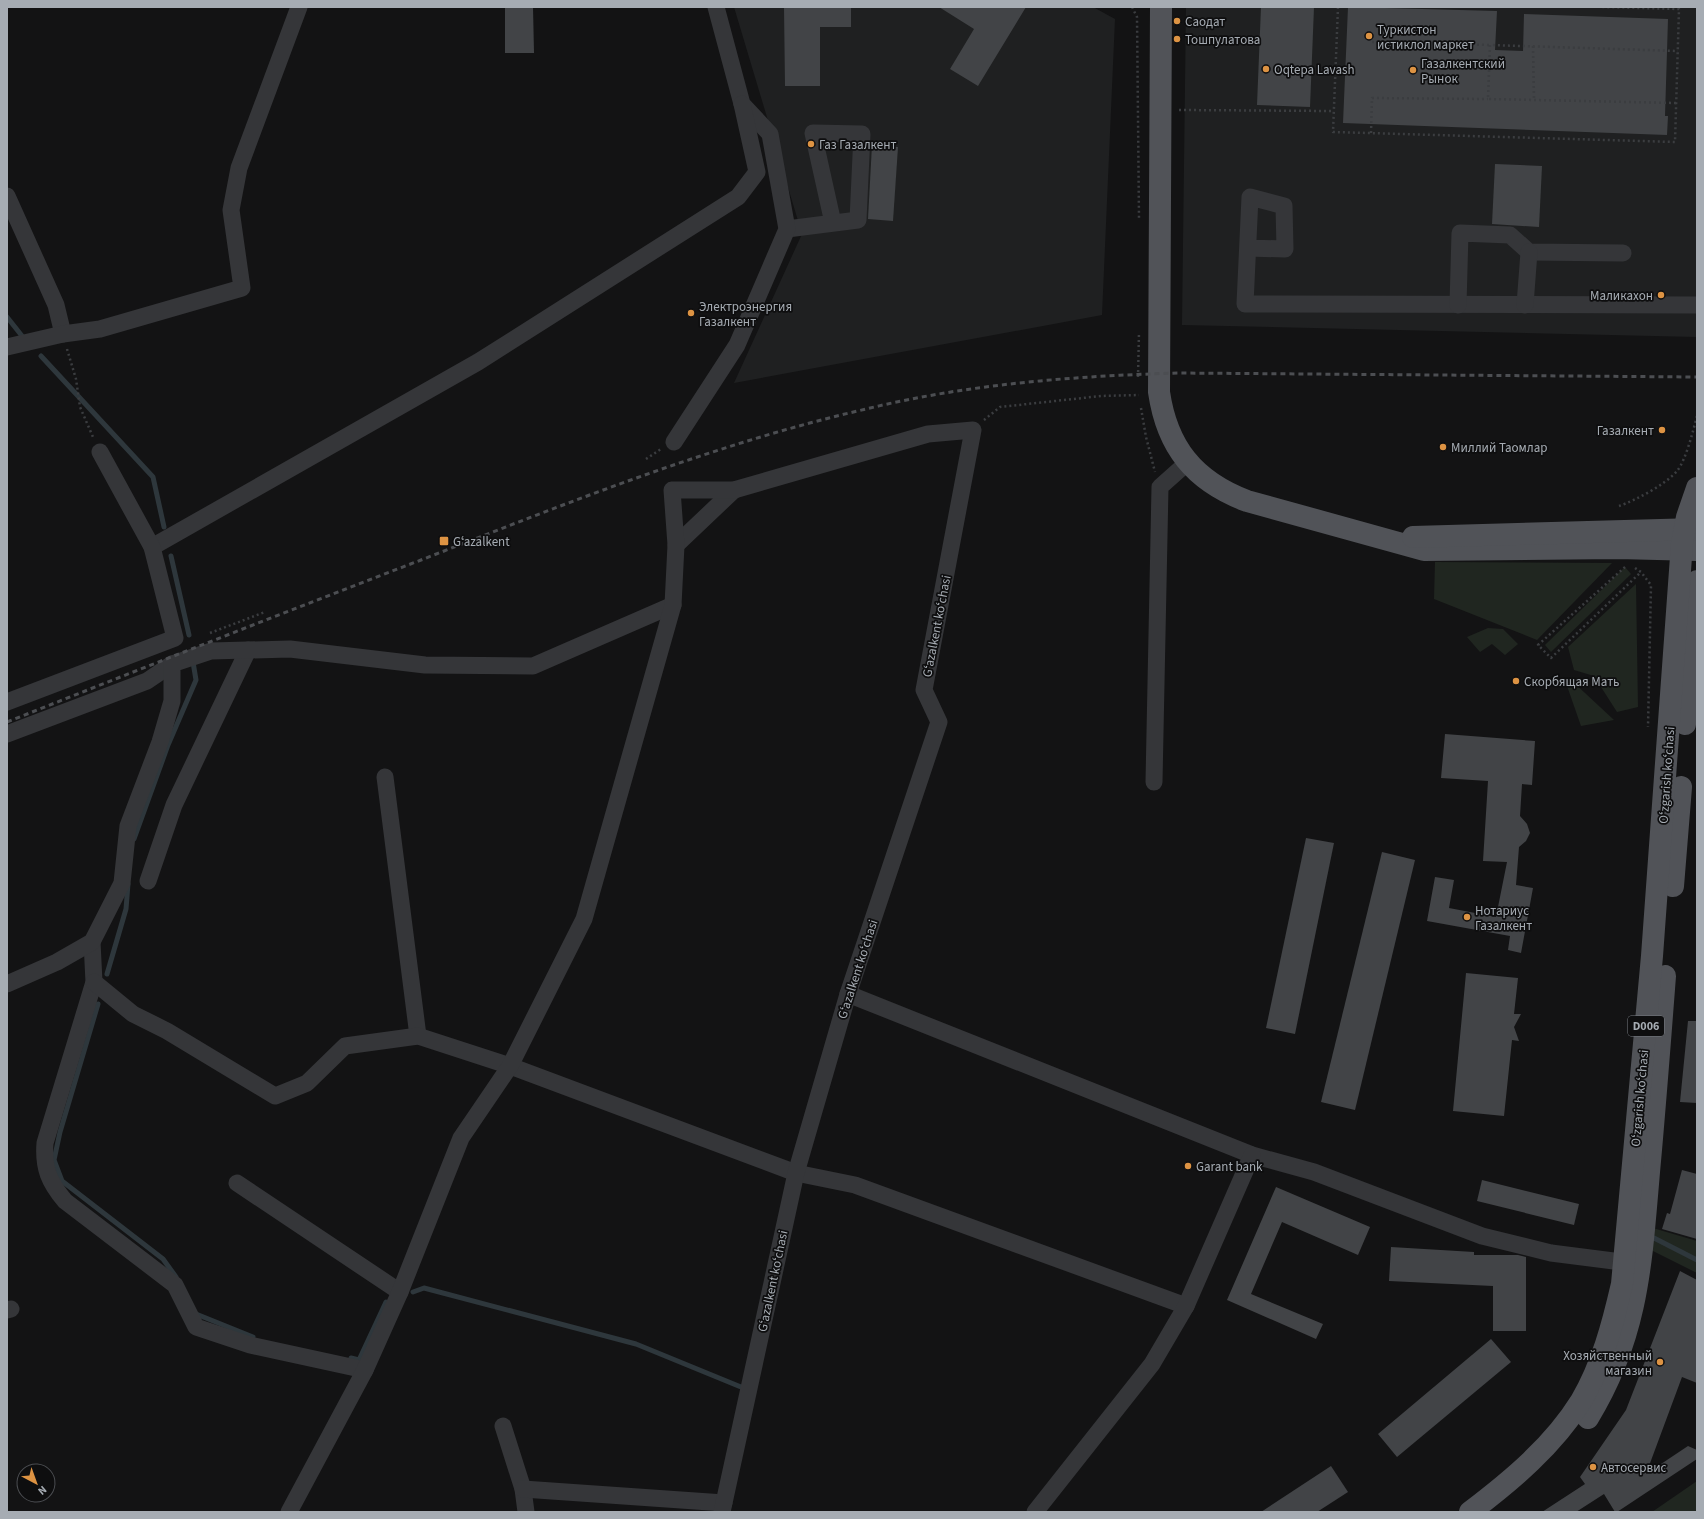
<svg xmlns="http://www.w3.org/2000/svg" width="1704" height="1519" font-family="'Source Sans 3',sans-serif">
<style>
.built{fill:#1f2021}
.green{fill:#202620}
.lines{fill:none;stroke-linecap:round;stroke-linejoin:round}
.stream{stroke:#2e373c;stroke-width:5}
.building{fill:#424447}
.path{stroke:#3b3d40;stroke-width:2.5;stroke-dasharray:2 3;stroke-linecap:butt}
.minor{stroke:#353639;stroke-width:17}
.major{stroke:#515358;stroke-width:22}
.rail{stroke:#4c4e52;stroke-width:3;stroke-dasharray:5 4;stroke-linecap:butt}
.poi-dot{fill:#dd9343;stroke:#0e0e0f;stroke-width:1.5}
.labels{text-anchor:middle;stroke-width:3.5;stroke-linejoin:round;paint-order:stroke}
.shield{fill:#0e0e0f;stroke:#787d82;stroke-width:1}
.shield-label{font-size:12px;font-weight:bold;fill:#a6acb3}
.poi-label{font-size:13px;fill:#a6acb3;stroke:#0e0e0f;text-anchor:start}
.street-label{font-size:13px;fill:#a6acb3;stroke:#0e0e0f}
</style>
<rect width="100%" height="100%" fill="#131314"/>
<g class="built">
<path d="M 734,7 L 1093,7 L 1115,19 L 1102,315 L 734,383 L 802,234 Z"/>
<path d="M 1186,7 L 1697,7 L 1697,337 L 1182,325 Z"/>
</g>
<g class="green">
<path d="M 1435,562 L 1612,563 L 1537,640 L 1434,599 Z"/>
<path d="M 1625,567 L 1631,574 L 1551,652 L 1545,645 Z"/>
<path d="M 1636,584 L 1638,707 L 1617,712 L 1594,676 L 1574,670 L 1568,647 Z"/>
<path d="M 1488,628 L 1503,629 L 1518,644 L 1505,655 L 1492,644 L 1480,652 L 1467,637 Z"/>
<path d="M 1571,680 L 1614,720 L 1581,726 L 1566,683 Z"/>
<path d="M 1653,1228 L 1697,1241 L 1697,1273 L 1649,1249 Z"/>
<path d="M 1697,1481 L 1697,1512 L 1652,1512 Z"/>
</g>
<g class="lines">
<g class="stream">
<path d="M 7,317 L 22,336"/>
<path d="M 41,356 L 153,477 L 164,527"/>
<path d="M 171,556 L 189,635"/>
<path d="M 134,839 L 168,745 L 196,680 L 193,662"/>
<path d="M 107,974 L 126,909 L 128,884"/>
<path d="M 98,1004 L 60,1132 L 54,1160 L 62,1181 L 163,1259 L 176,1277"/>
<path d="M 1654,1238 L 1697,1260"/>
<path d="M 413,1292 L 424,1288 L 636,1344 L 741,1387"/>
<path d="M 196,1314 L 253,1337"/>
<path d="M 351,1358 L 359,1360 L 386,1302"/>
</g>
</g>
<g class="building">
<path d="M 505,7 L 533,7 L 534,53 L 505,53 Z"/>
<path d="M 784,7 L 851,7 L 851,27 L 820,27 L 820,86 L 785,86 Z"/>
<path d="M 939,7 L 1026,7 L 978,86 L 950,69 L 974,29 Z"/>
<path d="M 1261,7 L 1314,7 L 1310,107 L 1257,105 Z"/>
<path d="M 1348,7 L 1497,11 L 1495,50 L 1523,51 L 1524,14 L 1668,19 L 1665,116 L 1668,116 L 1667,135 L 1343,123 Z"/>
<path d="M 872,145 L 898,147 L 893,221 L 868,219 Z"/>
<path d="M 1495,164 L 1542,166 L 1539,227 L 1492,224 Z"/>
<path d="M 1445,734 L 1535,741 L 1532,785 L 1522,784 L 1520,816 L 1527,824 L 1530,833 L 1526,841 L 1519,847 L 1516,885 L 1533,888 L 1521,953 L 1508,950 L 1510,936 L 1427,921 L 1435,877 L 1454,880 L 1449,908 L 1496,917 L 1507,862 L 1483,861 L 1488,781 L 1441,778 Z"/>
<path d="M 1306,838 L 1334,843 L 1295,1034 L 1266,1028 Z"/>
<path d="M 1382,852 L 1415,860 L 1355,1110 L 1321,1102 Z"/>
<path d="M 1466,973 L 1518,978 L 1514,1014 L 1521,1014 L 1514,1027 L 1519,1041 L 1512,1040 L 1504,1116 L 1453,1111 Z"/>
<path d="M 1688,1021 L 1697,1021 L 1697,1103 L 1680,1102 Z"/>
<path d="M 1682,1170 L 1697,1174 L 1697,1239 L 1662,1229 L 1667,1213 L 1670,1214 Z"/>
<path d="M 1482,1180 L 1579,1204 L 1574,1225 L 1477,1201 Z"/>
<path d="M 1276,1187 L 1370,1227 L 1358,1255 L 1282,1222 L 1251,1294 L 1323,1324 L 1316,1339 L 1227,1300 Z"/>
<path d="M 1391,1247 L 1474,1252 L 1474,1255 L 1518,1255 L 1526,1257 L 1526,1331 L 1493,1331 L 1493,1286 L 1389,1281 Z"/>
<path d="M 1680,1271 L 1697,1280 L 1697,1383 L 1682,1377 L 1646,1474 L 1688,1446 L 1697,1450 L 1697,1459 L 1617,1512 L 1615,1512 L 1604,1494 L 1576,1512 L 1542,1512 L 1585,1484 L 1580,1477 L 1626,1410 Z"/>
<path d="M 1491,1339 L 1511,1362 L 1397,1457 L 1378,1434 Z"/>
<path d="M 1331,1466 L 1348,1492 L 1317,1512 L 1261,1512 Z"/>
</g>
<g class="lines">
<g class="path">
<path d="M 1132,7 L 1137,17 L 1139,219"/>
<path d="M 1338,7 L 1333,132 L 1675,142 L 1679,9 L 1601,7"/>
<path d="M 1372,42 L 1490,45"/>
<path d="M 1533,46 L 1534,100"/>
<path d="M 1676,103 L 1488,99 L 1490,45 L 1678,51"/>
<path d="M 1179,110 L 1333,111"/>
<path d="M 1371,133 L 1372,98 L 1488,99"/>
<path d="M 67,349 L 76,379 L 80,407 L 93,437"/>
<path d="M 1138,377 L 1139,332"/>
<path d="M 1141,408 L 1146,437 L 1155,472"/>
<path d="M 984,420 L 1000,407 L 1101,396 L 1139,395"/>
<path d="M 646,459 L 661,449"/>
<path d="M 1619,506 C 1636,500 1665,485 1677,471 C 1686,460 1693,431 1697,416"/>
<path d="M 1625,567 L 1538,645 L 1551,658 L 1641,572"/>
<path d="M 1635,568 L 1641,572 L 1651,585 L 1648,727"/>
<path d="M 210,633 L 265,612"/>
</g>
<g class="minor">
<path d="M 7,196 L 56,305 L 63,334"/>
<path d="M 787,229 L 858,220 L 862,134 L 813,133 L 833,223"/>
<path d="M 1248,248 L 1285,249 L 1284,206 L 1250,197 L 1245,304 L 1697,305"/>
<path d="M 1458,305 L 1460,233 L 1510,235 L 1529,252 L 1623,253"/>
<path d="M 1525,305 L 1529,252"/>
<path d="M 7,347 L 63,334 L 100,329 L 242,288 L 231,210 L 239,168 L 299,7"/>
<path d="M 674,442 L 737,345 L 787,229 L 770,134 L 742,104 L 716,7"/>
<path d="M 676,545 L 734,490"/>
<path d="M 152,547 L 478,362 L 738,197 L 757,172 L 742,104"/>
<path d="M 7,702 L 175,638 L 152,547 L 100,452"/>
<path d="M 7,734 L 147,681 L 172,664"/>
<path d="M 385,777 L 418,1036"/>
<path d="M 1154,782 L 1160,487 L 1188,462"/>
<path d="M 148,881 L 174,805 L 248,650"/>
<path d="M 92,942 L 94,982 L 45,1143 C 43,1168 49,1182 65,1201 L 175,1285 L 196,1327 L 250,1345 L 365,1370"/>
<path d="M 94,982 L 133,1014 L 167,1031 L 275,1096 L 307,1083 L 345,1046 L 418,1036 L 510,1066 L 796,1173 L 855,1185 L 1186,1306"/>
<path d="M 7,984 L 57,962 L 92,942 L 122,883 L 128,826 L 160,742 L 172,701 L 172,664 L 211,651 L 290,649 L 425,665 L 533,666 L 673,605"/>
<path d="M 848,994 L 1252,1155 L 1314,1172 L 1482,1236 L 1551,1253 L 1637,1264"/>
<path d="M 237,1183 L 400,1292"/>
<path d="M 7,1310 L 11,1309"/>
<path d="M 503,1426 L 523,1489 L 526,1512"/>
<path d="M 523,1489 L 724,1503"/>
<path d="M 289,1512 L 365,1370 L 400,1292 L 461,1138 L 510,1066 L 584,919 L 673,605 L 676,545 L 672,490 L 734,490 L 928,434 L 973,430 L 924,690 L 939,722 L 848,994 L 796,1173 L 722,1512"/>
<path d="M 1035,1512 L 1152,1364 L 1186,1306 L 1252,1155"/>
</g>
<g class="major">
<path d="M 1161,7 L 1159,392 C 1167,447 1194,481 1247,501 L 1424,550 L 1618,548 L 1697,550"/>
<path d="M 1413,537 L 1697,529"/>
<path d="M 1685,724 L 1697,581"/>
<path d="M 1673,886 L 1681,787"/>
<path d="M 1588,1418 C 1638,1336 1641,1265 1649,1172 C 1655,1107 1660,1041 1665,976"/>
<path d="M 1470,1512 C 1512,1480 1553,1446 1581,1401 C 1602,1366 1613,1323 1622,1284 L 1652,956 L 1682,543 L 1687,517 L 1697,488"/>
</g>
<path class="rail" d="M 7,722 C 145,667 283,613 421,560 C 567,503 714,444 866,409 C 968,384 1074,376 1179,373 L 1697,377"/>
</g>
<g class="poi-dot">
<circle cx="1177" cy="21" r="4"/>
<circle cx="1369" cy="36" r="4"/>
<circle cx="1177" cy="39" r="4"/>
<circle cx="1266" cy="69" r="4"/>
<circle cx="1413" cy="70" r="4"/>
<circle cx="811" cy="144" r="4"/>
<circle cx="1661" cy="295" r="4"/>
<circle cx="691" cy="313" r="4"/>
<circle cx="1662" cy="430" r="4"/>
<circle cx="1443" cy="447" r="4"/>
<rect x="439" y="536" width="10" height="10" rx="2"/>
<circle cx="1516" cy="681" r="4"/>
<circle cx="1467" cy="917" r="4"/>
<circle cx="1188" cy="1166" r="4"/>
<circle cx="1660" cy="1362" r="4"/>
<circle cx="1593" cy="1467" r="4"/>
</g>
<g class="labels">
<rect class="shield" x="1628" y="1016" width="36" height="20" rx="3"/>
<g class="shield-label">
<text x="1646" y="1030">D006</text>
</g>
<g class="poi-label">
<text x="1185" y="26">Саодат</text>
<text x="1377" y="34">Туркистон<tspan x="1377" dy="15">истиклол маркет</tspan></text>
<text x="1185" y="44">Тошпулатова</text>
<text x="1421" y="68">Газалкентский<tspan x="1421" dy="15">Рынок</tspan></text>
<text x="1274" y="74">Oqtepa Lavash</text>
<text x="819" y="149">Газ Газалкент</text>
<text x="1653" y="300" text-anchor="end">Маликахон</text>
<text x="699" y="311">Электроэнергия<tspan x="699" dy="15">Газалкент</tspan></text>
<text x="1654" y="435" text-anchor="end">Газалкент</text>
<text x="1451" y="452">Миллий Таомлар</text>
<text x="453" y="546">Gʻazalkent</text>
<text x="1524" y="686">Скорбящая Мать</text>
<text x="1475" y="915">Нотариус<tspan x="1475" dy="15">Газалкент</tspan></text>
<text x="1196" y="1171">Garant bank</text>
<text x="1652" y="1360" text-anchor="end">Хозяйственный<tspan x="1652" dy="15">магазин</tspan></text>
<text x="1601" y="1472">Автосервис</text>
</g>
<g class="street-label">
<text transform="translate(936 626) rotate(-79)" y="5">Gʻazalkent koʻchasi</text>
<text transform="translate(1666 775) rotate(-86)" y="5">Oʻzgarish koʻchasi</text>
<text transform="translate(857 969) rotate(-72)" y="5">Gʻazalkent koʻchasi</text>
<text transform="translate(1639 1098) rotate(-85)" y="5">Oʻzgarish koʻchasi</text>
<text transform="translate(772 1281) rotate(-78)" y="5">Gʻazalkent koʻchasi</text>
</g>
</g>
<rect width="1704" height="1519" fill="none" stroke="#a6acb3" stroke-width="16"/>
<g transform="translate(36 1483) rotate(139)"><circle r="19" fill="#0e0e0f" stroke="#4b4d51"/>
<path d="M0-3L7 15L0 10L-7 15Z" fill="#dd9343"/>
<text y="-6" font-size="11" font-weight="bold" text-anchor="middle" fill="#a6acb3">N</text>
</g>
</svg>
